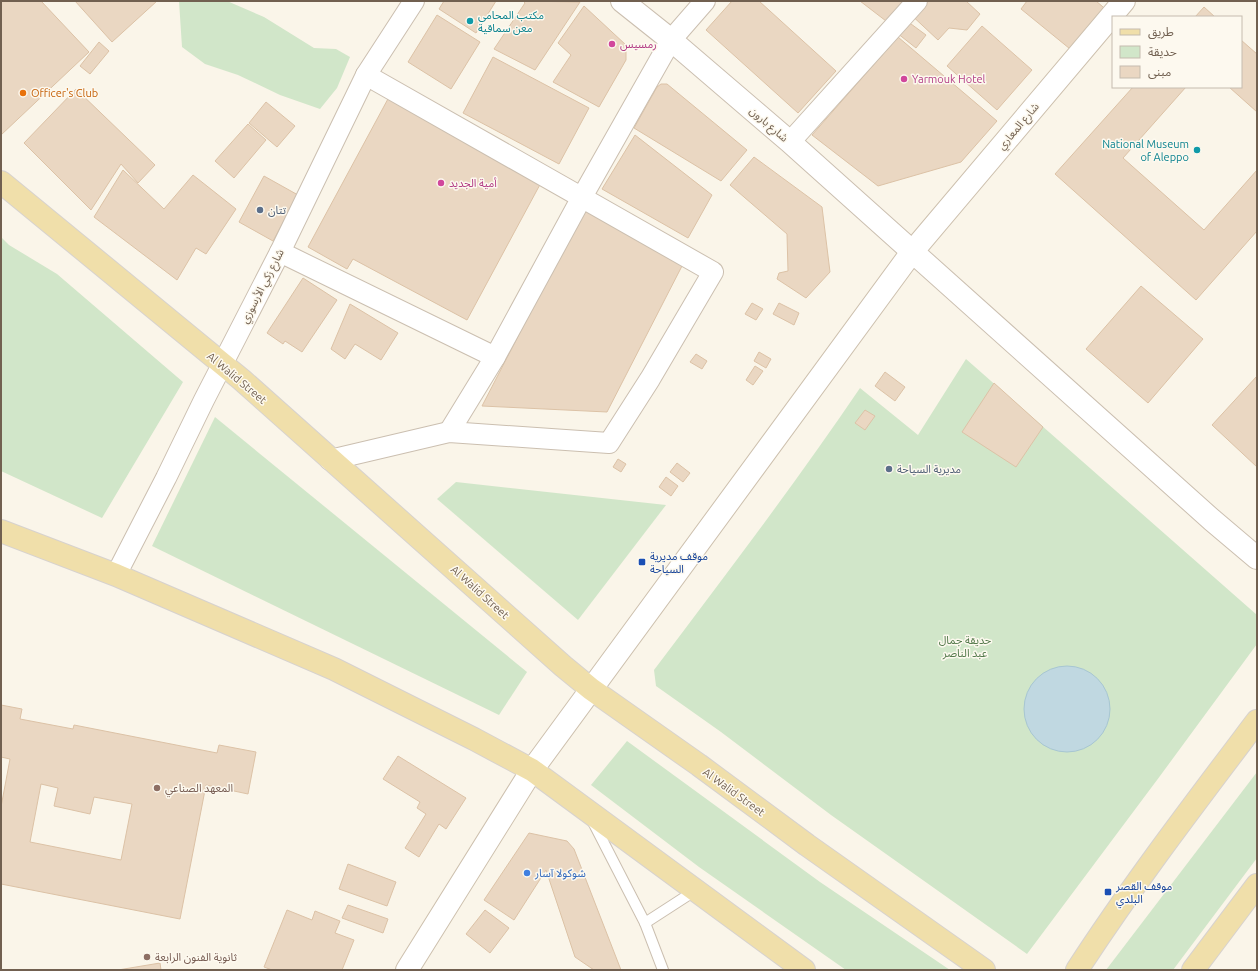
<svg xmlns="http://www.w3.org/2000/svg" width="1258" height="971" font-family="Ubuntu,'Noto Sans Arabic',sans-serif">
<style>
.green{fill:#d1e6c9}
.water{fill:#c0d8e1;stroke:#a7c6d2}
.building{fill:#ead7c2;stroke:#dcc2a6;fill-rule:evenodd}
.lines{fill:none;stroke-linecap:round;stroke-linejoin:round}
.service-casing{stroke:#cbbfb0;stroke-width:12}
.minor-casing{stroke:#cbbfb0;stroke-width:22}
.tertiary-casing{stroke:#cbbfb0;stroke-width:24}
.secondary-casing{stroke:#cdc0ae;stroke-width:24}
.primary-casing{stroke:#d7d2ce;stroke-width:24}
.service{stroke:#fff;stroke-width:10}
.minor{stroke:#fff;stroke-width:20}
.tertiary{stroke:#fff;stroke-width:22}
.secondary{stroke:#fff;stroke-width:22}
.primary{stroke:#f0dfaa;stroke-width:22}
.culture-dot{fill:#0f9aa8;stroke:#fdf9ef;stroke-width:1.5}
.hotel-dot{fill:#d1479c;stroke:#fdf9ef;stroke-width:1.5}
.food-dot{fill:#e8710a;stroke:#fdf9ef;stroke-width:1.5}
.service-dot{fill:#5c6f8a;stroke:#fdf9ef;stroke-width:1.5}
.transit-dot{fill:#1a4fb4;stroke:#fdf9ef;stroke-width:1.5}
.education-dot{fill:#8d6e63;stroke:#fdf9ef;stroke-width:1.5}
.shop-dot{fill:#3f7fe0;stroke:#fdf9ef;stroke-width:1.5}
.labels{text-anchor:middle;stroke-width:3;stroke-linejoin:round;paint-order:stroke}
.culture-label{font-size:11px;fill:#0d838f;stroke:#fdf9ef;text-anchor:start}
.hotel-label{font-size:11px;fill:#b23c85;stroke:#fdf9ef;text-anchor:start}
.food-label{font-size:11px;fill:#c56008;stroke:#fdf9ef;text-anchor:start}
.street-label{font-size:11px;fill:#716050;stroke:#fdf9ef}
.service-label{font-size:11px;fill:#4e5e75;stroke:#fdf9ef;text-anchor:start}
.transit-label{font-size:11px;fill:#164399;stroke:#fdf9ef;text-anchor:start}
.park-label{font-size:11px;fill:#547a4c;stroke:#fdf9ef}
.education-label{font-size:11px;fill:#785e54;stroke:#fdf9ef;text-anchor:start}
.shop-label{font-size:11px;fill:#366cbe;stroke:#fdf9ef;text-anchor:start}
</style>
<rect width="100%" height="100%" fill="#faf5e9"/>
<g class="green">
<path d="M 179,1 L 227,1 L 264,17 L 314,48 L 336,49 L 350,57 L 337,88 L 320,109 L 280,95 L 238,75 L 205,64 L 182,47 Z"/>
<path d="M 1,237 L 9,245 L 57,274 L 183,382 L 102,518 L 1,471 Z"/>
<path d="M 966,359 L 1257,615 L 1257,644 L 1160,776 L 1027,954 L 831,815 L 721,732 L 656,686 L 654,670 C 724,577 795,484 860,388 L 918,435 Z"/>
<path d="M 215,417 L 527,672 L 499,715 L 152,546 Z"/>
<path d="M 456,482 L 666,505 L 578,620 L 437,499 Z"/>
<path d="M 627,741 L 820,882 L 950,970 L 846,970 L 699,867 L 591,785 Z"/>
<path d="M 1257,772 L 1257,858 L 1173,970 L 1106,970 Z"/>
</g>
<circle class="water" cx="1067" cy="709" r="43"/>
<g class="building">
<path d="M 1,1 L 41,1 L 89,52 L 1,135 Z"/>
<path d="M 75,1 L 157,1 L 112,42 Z"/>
<path d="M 444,1 L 496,1 L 476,33 L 439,9 Z"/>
<path d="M 523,1 L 580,2 L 535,70 L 494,49 L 525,3 Z"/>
<path d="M 732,1 L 759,1 L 836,71 L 798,113 L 706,30 Z"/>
<path d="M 860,1 L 904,1 L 886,21 Z"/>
<path d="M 916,1 L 966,1 L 980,14 L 967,30 L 949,28 L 938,40 L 907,11 Z"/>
<path d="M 1027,1 L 1096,1 L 1109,12 L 1075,53 L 1021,9 Z"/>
<path d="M 584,6 L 626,45 L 626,60 L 599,107 L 553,82 L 571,55 L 558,43 Z"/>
<path d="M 1204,7 L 1215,17 L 1195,17 Z"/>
<path d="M 437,15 L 480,42 L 451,89 L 408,62 Z"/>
<path d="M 907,21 L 926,35 L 916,48 L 897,33 Z"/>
<path d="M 982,26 L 1032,70 L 997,110 L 947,66 Z"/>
<path d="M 898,37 L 997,121 L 961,162 L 878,186 L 812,135 Z"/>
<path d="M 1241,40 L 1257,54 L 1257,112 L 1229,87 L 1241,87 Z"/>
<path d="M 99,42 L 109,51 L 90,74 L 80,66 Z"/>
<path d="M 493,57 L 589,108 L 559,164 L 463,113 Z"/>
<path d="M 661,84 L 667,84 L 747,150 L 721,181 L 634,128 L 657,87 Z"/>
<path d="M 1133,87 L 1186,87 L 1123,158 L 1204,230 L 1257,170 L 1257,231 L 1196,300 L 1055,174 Z"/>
<path d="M 76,89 L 155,165 L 138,183 L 121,164 L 91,210 L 24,143 Z"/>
<path d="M 389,97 L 543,179 L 467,320 L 353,259 L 347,269 L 308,247 Z"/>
<path d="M 266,102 L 295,126 L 277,147 L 249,123 Z"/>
<path d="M 248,124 L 266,140 L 234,178 L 215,161 Z"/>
<path d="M 635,135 L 712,195 L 688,238 L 602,189 Z"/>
<path d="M 754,157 L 822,207 L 830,272 L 806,298 L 777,279 L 779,273 L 788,271 L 787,234 L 730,185 Z"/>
<path d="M 123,170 L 164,209 L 193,175 L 236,209 L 206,254 L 196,248 L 177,280 L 94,217 Z"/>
<path d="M 264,176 L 298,195 L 273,241 L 239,222 Z"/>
<path d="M 585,207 L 682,266 L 607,412 L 482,406 Z"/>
<path d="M 303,278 L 337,300 L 302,352 L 285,341 L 283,344 L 267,333 Z"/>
<path d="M 1141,286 L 1203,339 L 1148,403 L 1086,349 Z"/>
<path d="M 752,303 L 763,309 L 756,320 L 745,314 Z"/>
<path d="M 779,303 L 799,313 L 794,325 L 773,314 Z"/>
<path d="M 350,304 L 398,333 L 381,360 L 355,344 L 345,359 L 331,349 Z"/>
<path d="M 759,352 L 771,359 L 766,368 L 754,361 Z"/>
<path d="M 696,354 L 707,361 L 702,369 L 690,362 Z"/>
<path d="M 755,366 L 763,371 L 753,385 L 746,380 Z"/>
<path d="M 885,372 L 905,387 L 895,401 L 875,386 Z"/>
<path d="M 1257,376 L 1257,467 L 1212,425 Z"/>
<path d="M 994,383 L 1043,427 L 1016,467 L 962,432 Z"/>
<path d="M 865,410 L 875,416 L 865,430 L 855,423 Z"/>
<path d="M 618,459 L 626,464 L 621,472 L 613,467 Z"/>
<path d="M 677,463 L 690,473 L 683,482 L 670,472 Z"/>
<path d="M 666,477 L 678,486 L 671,496 L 659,487 Z"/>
<path d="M 1,705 L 22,709 L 20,719 L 73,729 L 74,725 L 217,753 L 219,745 L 256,752 L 248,794 L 206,785 L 180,919 L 1,884 L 1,807 L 10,759 L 1,757 ZM 41,784 L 58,788 L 54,806 L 90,814 L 94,797 L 132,804 L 121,860 L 30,842 Z"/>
<path d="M 398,756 L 466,798 L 446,829 L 439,824 L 419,857 L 405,848 L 426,814 L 417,808 L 420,802 L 383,779 Z"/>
<path d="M 529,833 L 567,841 L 574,849 L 621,970 L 594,970 L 575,957 L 546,870 L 514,920 L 484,900 Z"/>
<path d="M 348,864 L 396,882 L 387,906 L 339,889 Z"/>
<path d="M 348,905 L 388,919 L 383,933 L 342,918 Z"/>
<path d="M 287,910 L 312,920 L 315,911 L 340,921 L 335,933 L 354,940 L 342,970 L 272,970 L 264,967 Z"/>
<path d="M 485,910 L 509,928 L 490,953 L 466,934 Z"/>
<path d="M 160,963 L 161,970 L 118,970 Z"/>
</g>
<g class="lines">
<g class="service-casing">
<g id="service">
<path d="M 593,822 L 645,923 L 696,890"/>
<path d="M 645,923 L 663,970"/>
</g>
</g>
<g class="minor-casing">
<g id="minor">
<path d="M 790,142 L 917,1"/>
<path d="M 280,252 L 495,357"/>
<path d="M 449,432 L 495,357 L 582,197 L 671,40 L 705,1"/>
<path d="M 330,460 L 449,432 L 609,443 L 650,379 L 713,272 L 366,75"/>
<path d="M 116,575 L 166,478 L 204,400 L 280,252 L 366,75 L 414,1"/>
</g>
</g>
<g class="tertiary-casing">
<path id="tertiary" d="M 622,1 L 671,40 L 790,142 L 1212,520 L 1257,558"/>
</g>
<g class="secondary-casing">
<path id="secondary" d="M 407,970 L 532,770 L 912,252 L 1124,1"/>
</g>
<g class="primary-casing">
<g id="primary">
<path d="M 1,182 L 242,380 L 563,666 L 591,689 L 699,765 L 807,845 L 984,970"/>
<path d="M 1,531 L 116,575 L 334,669 L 474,739 L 532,770 L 804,970"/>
<path d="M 1077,970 C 1133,884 1195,803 1257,721"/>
<path d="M 1193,970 L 1257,885"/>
</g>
</g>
<use href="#service" class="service"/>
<use href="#minor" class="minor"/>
<use href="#tertiary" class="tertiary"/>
<use href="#secondary" class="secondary"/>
<use href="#primary" class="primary"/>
</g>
<g class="culture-dot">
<circle cx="470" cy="21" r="4"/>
<circle cx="1197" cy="150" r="4"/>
</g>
<g class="hotel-dot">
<circle cx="612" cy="44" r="4"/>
<circle cx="904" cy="79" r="4"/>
<circle cx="441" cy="183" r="4"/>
</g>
<circle class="food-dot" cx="23" cy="93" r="4"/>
<g class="service-dot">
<circle cx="260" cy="210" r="4"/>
<circle cx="889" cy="469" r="4"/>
</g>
<g class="transit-dot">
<rect x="638" y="558" width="8" height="8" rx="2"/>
<rect x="1104" y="888" width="8" height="8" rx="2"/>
</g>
<g class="education-dot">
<circle cx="157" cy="788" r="4"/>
<circle cx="147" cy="957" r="4"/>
</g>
<circle class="shop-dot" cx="527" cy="873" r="4"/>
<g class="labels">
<g class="culture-label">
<text x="478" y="19">مكتب المحامي<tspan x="478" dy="13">معن سماقية</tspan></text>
<text x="1189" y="148" text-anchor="end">National Museum<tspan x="1189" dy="13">of Aleppo</tspan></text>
</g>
<g class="hotel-label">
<text x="620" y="48">رمسيس</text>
<text x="912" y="83">Yarmouk Hotel</text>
<text x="449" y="187">أمية الجديد</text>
</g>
<g class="food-label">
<text x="31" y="97">Officer's Club</text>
</g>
<g class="street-label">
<text transform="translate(769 124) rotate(41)" y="4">شارع بارون</text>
<text transform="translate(1018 126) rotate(-50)" y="4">شارع المعاري</text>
<text transform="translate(262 286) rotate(-63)" y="4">شارع زكي الأرسوزي</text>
<text transform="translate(237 378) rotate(40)" y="4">Al Walid Street</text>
<text transform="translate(480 592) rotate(42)" y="4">Al Walid Street</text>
<text transform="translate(734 792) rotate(36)" y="4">Al Walid Street</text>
</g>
<g class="service-label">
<text x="268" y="214">تتان</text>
<text x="897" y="473">مديرية السياحة</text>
</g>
<g class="transit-label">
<text x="650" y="560">موقف مديرية<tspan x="650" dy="13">السياحة</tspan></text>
<text x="1116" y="890">موقف القصر<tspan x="1116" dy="13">البلدي</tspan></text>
</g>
<g class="park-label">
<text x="965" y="644">حديقة جمال<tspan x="965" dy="13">عبد الناصر</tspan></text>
</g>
<g class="education-label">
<text x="165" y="792">المعهد الصناعي</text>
<text x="155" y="961">ثانوية الفنون الرابعة</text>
</g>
<g class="shop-label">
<text x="535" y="877">شوكولا آسار</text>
</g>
</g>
<rect width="1258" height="971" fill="none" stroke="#716050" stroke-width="4"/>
<rect x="1112" y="16" width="130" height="72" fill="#fdf9ef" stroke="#c5bcaf"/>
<rect x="1120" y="29" width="20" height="6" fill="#f0dfaa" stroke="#c5bcaf"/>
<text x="1148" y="36" font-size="12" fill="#716050">طريق</text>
<rect x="1120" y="46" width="20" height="12" fill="#d1e6c9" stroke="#c5bcaf"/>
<text x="1148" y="56" font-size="12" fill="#716050">حديقة</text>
<rect x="1120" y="66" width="20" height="12" fill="#ead7c2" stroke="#c5bcaf"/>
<text x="1148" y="76" font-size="12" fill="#716050">مبنى</text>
</svg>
